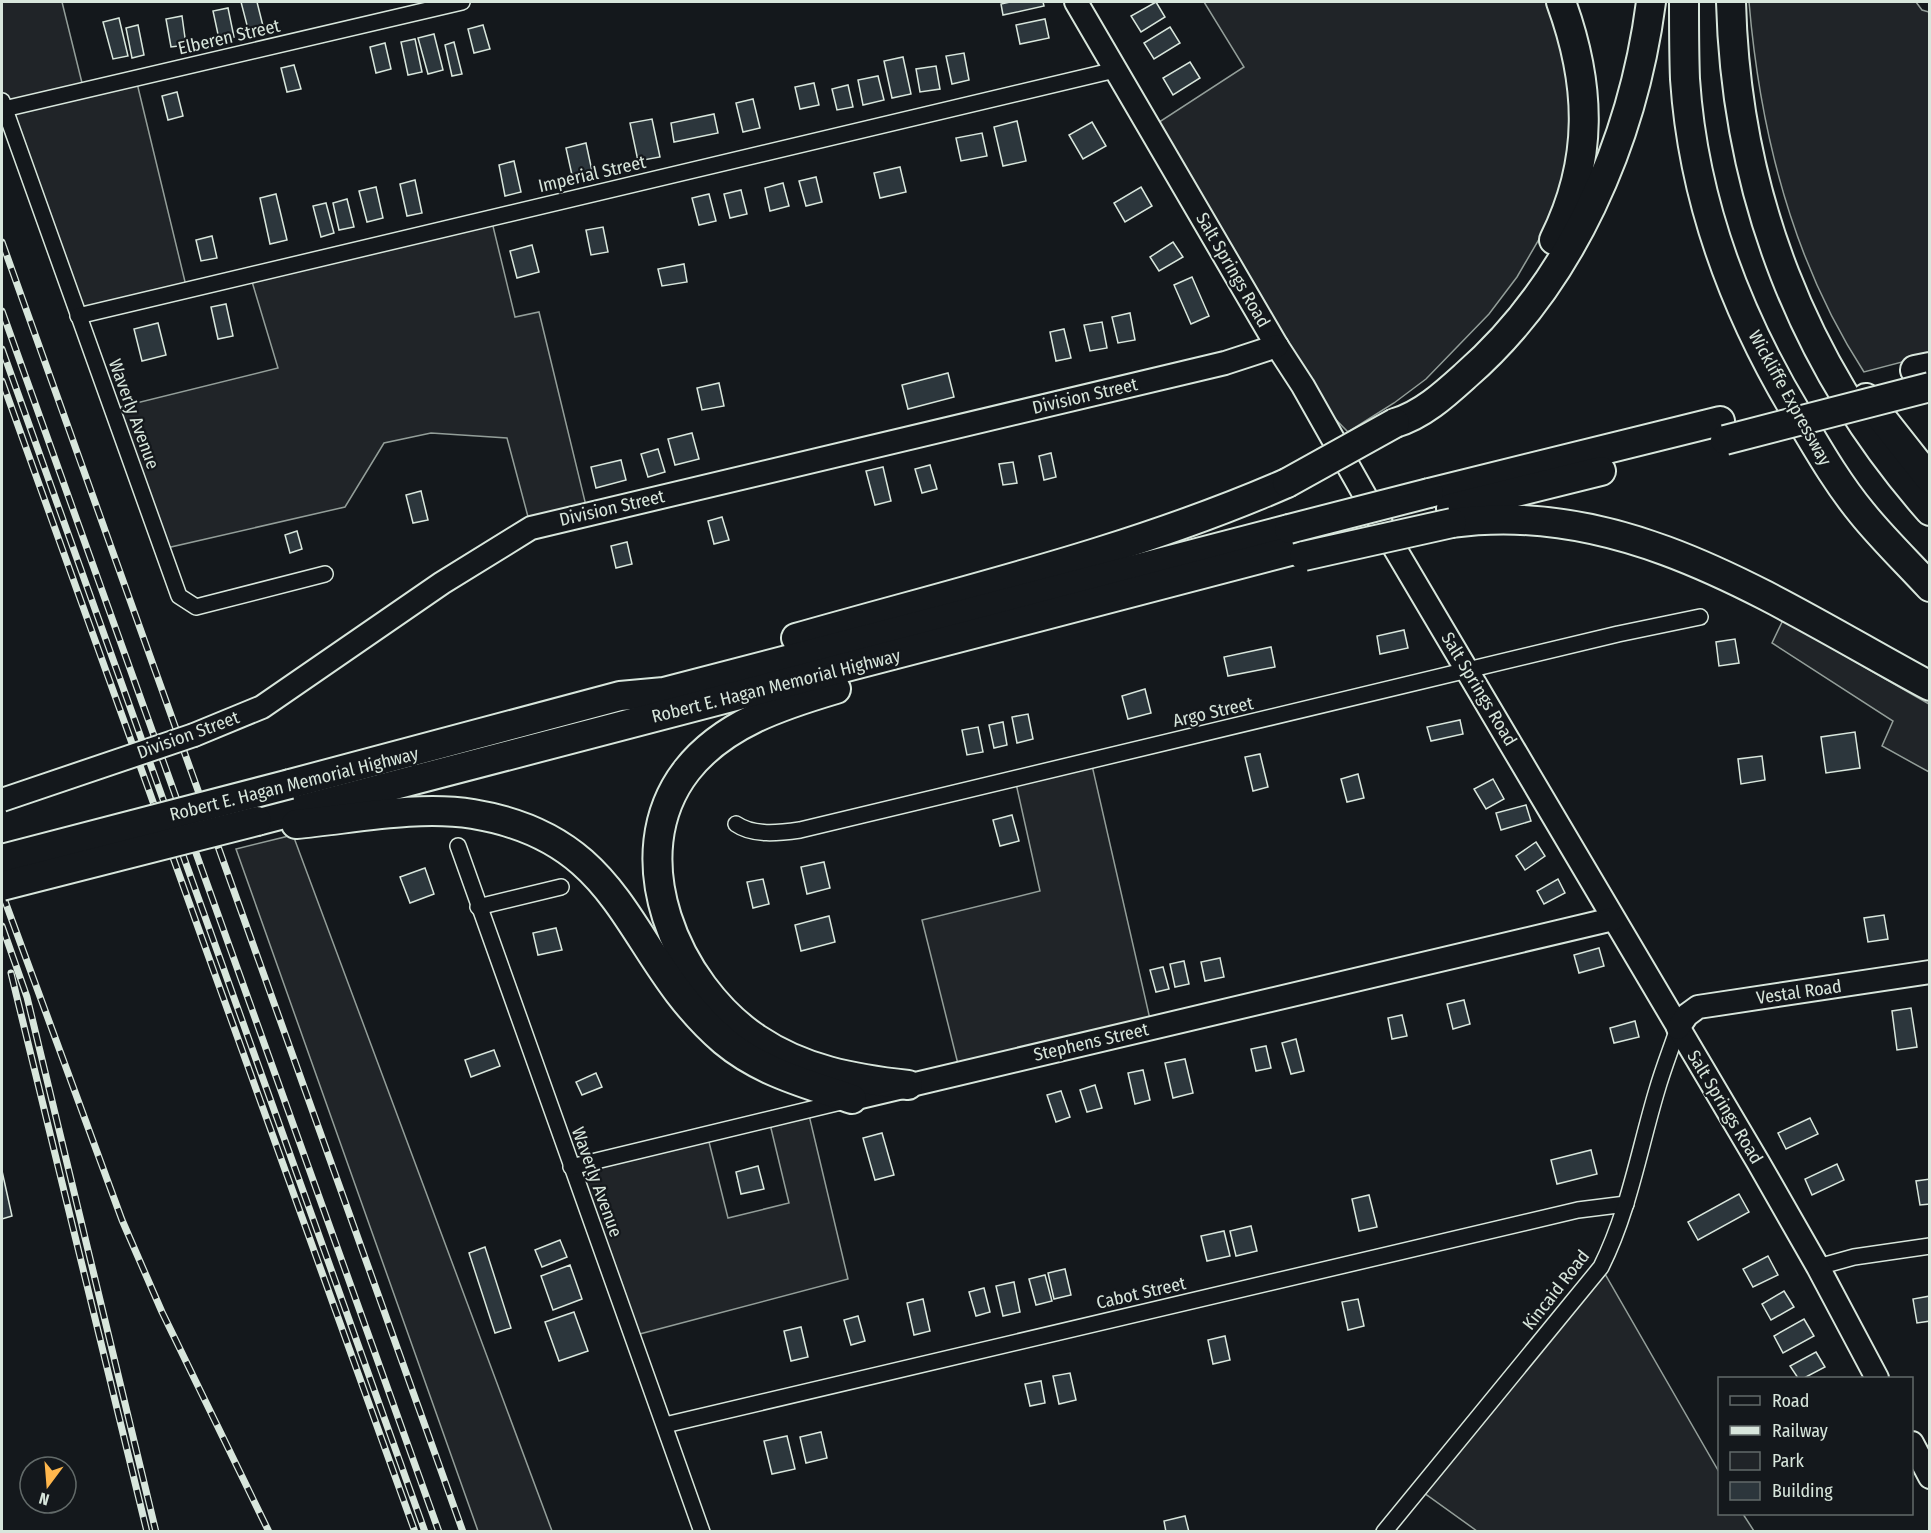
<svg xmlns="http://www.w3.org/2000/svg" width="1931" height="1533" font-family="'Fira Sans Condensed',sans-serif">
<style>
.green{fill:#202428;stroke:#939e99;stroke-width:1.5}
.building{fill:#2c363c;stroke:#d8e6dc;stroke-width:1.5}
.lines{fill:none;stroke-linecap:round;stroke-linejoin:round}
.street-casing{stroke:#d8e6dc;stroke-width:18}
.secondary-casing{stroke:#d8e6dc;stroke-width:26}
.highway-casing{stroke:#d8e6dc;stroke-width:32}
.street{stroke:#14181c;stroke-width:15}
.secondary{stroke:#14181c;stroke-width:22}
.highway{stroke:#14181c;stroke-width:28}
.rail-casing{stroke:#d8e6dc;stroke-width:7}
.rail{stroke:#14181c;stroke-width:4.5;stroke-dasharray:14;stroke-linecap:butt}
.secondary-bridge-casing{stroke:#d8e6dc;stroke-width:26;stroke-linecap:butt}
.highway-bridge-casing{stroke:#d8e6dc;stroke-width:32;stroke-linecap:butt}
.secondary-bridge{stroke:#14181c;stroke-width:22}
.highway-bridge{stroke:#14181c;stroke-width:28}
.labels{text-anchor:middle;stroke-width:4.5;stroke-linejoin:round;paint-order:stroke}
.street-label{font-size:18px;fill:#d8e6dc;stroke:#14181c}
</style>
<rect width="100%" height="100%" fill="#14181c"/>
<g class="green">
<path d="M 2,2 L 62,2 L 84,91 L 136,79 L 187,290 L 78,316 L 2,101 Z"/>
<path d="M 1204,2 L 1551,2 L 1565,42 L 1574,141 L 1552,217 L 1517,277 L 1489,314 L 1426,379 L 1394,403 L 1348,432 L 1303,386 L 1150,128 L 1244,67 Z"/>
<path d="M 1749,2 L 1916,2 L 1922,10 L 1929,12 L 1929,355 L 1864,372 C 1792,261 1760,132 1749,2 Z"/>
<path d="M 491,218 L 515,317 L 539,312 L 588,514 L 531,528 L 507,438 L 431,433 L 384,443 L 345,507 L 162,549 L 112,409 L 278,368 L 250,275 Z"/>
<path d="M 1783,620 L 1929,704 L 1929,772 L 1882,746 L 1893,721 L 1772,643 Z"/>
<path d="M 1091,761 L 1152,1028 L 960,1072 L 922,920 L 1040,891 L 1015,779 Z"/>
<path d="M 293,835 L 552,1531 L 478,1531 L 236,849 Z"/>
<path d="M 808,1111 L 848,1279 L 632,1336 L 571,1167 L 707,1134 L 728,1218 L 789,1203 L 769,1120 Z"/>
<path d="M 1601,1267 L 1719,1472 L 1720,1514 L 1743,1514 L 1754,1531 L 1477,1531 L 1420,1490 Z"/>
</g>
<g class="building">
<path d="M 241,2 L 257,2 L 263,26 L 248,29 Z"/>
<path d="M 1010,2 L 1043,2 L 1044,6 L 1003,15 L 1001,4 Z"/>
<path d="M 1156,2 L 1165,17 L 1141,32 L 1131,16 Z"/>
<path d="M 228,8 L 234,37 L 219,39 L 213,11 Z"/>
<path d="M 182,16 L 186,45 L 171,47 L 166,19 Z"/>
<path d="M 119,18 L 128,56 L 113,59 L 103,22 Z"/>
<path d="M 1045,19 L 1049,38 L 1020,44 L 1016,25 Z"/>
<path d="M 138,25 L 144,55 L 132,58 L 126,28 Z"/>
<path d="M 483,25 L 490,49 L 474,53 L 468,29 Z"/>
<path d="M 1170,27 L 1180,43 L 1154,59 L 1144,43 Z"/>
<path d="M 434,34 L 443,70 L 428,74 L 418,38 Z"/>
<path d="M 415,39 L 422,72 L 408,75 L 401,42 Z"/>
<path d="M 454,42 L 462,74 L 452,76 L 445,45 Z"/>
<path d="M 385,43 L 391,69 L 376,73 L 370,47 Z"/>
<path d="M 964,53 L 969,80 L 952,84 L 946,56 Z"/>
<path d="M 903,57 L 911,94 L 892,98 L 884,61 Z"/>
<path d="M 1190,62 L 1200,78 L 1173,95 L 1163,78 Z"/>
<path d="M 294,65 L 301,89 L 287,92 L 281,68 Z"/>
<path d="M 936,66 L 940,89 L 920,92 L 916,69 Z"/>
<path d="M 878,76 L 884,100 L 863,105 L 858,80 Z"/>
<path d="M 814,83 L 819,105 L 800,109 L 795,87 Z"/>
<path d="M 848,85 L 853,107 L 837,110 L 832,89 Z"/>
<path d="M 177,92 L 183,116 L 168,120 L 162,96 Z"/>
<path d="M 753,99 L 760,128 L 743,132 L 736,103 Z"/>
<path d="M 714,114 L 718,133 L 674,142 L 671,123 Z"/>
<path d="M 652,119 L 660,157 L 638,161 L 630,123 Z"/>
<path d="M 1017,121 L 1026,161 L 1003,166 L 994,127 Z"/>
<path d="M 1092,122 L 1106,146 L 1083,159 L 1069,135 Z"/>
<path d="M 982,133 L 987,156 L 961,161 L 956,138 Z"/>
<path d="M 586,143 L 592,171 L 572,175 L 566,148 Z"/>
<path d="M 514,161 L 521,192 L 505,196 L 499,165 Z"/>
<path d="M 900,167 L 906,192 L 880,198 L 874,173 Z"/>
<path d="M 816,177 L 822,202 L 806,206 L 799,181 Z"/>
<path d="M 415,180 L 422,213 L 407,216 L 400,184 Z"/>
<path d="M 783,183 L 789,206 L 770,211 L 765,188 Z"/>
<path d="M 376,187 L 383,218 L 367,222 L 359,191 Z"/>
<path d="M 1141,187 L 1152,206 L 1125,222 L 1114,203 Z"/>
<path d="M 741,190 L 747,214 L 730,218 L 724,194 Z"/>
<path d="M 276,194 L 287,240 L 270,244 L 260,198 Z"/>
<path d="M 709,194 L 716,221 L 699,225 L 692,198 Z"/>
<path d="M 347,199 L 354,227 L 339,230 L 333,203 Z"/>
<path d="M 326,203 L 334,233 L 321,237 L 313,206 Z"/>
<path d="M 603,227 L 608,252 L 591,255 L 586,230 Z"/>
<path d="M 212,236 L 217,258 L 201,261 L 196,240 Z"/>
<path d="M 1173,242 L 1183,257 L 1159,271 L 1150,257 Z"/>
<path d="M 532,245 L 539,272 L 517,278 L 510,251 Z"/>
<path d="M 684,264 L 687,282 L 662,286 L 658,269 Z"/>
<path d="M 1192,277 L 1209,316 L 1191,324 L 1174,285 Z"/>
<path d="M 226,304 L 233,336 L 218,339 L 211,307 Z"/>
<path d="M 1130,313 L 1135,340 L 1118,343 L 1112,317 Z"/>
<path d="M 1102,322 L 1107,348 L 1090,351 L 1084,325 Z"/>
<path d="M 158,323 L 166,355 L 142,361 L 134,329 Z"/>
<path d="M 1064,329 L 1071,358 L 1056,361 L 1050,332 Z"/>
<path d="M 948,373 L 954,397 L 908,409 L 902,385 Z"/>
<path d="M 719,383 L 724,406 L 702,410 L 697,388 Z"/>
<path d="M 692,433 L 699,459 L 675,465 L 668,439 Z"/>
<path d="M 658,449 L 665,472 L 648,477 L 641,454 Z"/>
<path d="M 1051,453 L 1056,477 L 1044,480 L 1039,456 Z"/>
<path d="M 621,460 L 626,480 L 596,488 L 591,467 Z"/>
<path d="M 1013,462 L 1017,483 L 1003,485 L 999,464 Z"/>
<path d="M 930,465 L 937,489 L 922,493 L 915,469 Z"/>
<path d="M 883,467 L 891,501 L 875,505 L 866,471 Z"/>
<path d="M 421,491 L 428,520 L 413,523 L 406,495 Z"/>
<path d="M 722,517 L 729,540 L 714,544 L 708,521 Z"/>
<path d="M 297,531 L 302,549 L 290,553 L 285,535 Z"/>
<path d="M 627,542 L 632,564 L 616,568 L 611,546 Z"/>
<path d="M 1404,630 L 1408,648 L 1380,654 L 1377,636 Z"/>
<path d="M 1735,639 L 1739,663 L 1719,666 L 1716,642 Z"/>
<path d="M 1271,647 L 1275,667 L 1228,676 L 1224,657 Z"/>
<path d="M 1145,689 L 1151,713 L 1128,719 L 1122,696 Z"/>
<path d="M 1028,714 L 1033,739 L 1017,743 L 1012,717 Z"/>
<path d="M 1460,720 L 1463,734 L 1431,741 L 1427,727 Z"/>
<path d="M 1003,722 L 1007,745 L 994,748 L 989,725 Z"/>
<path d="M 978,727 L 983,752 L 967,755 L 962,730 Z"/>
<path d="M 1855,732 L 1860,768 L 1826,773 L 1821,737 Z"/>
<path d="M 1260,754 L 1268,787 L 1253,791 L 1245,757 Z"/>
<path d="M 1762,756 L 1765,780 L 1741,784 L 1738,759 Z"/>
<path d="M 1358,774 L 1364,798 L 1347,802 L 1341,779 Z"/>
<path d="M 1493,779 L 1504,799 L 1486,809 L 1474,789 Z"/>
<path d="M 1526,805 L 1531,821 L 1501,830 L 1496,813 Z"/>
<path d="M 1012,815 L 1019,841 L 1000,846 L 993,820 Z"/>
<path d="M 1536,842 L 1545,856 L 1525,870 L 1516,856 Z"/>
<path d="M 824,862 L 830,888 L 807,894 L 801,867 Z"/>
<path d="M 425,868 L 434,894 L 410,903 L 400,877 Z"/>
<path d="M 763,879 L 769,904 L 753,908 L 747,882 Z"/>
<path d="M 1558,879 L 1565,893 L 1544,904 L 1537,891 Z"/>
<path d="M 1884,915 L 1888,939 L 1868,942 L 1864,918 Z"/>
<path d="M 829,916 L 835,942 L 801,951 L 795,925 Z"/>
<path d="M 556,928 L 562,950 L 538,955 L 533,933 Z"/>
<path d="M 1599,948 L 1604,966 L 1579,973 L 1574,955 Z"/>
<path d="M 1220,958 L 1224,977 L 1205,981 L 1201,962 Z"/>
<path d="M 1184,961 L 1189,984 L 1175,987 L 1170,964 Z"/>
<path d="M 1163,967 L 1169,989 L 1156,992 L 1150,970 Z"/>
<path d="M 1464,1000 L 1470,1024 L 1453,1029 L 1447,1004 Z"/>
<path d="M 1911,1008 L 1917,1047 L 1897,1050 L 1892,1011 Z"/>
<path d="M 1402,1015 L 1407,1036 L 1392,1039 L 1388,1018 Z"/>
<path d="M 1635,1021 L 1639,1037 L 1614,1043 L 1610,1028 Z"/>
<path d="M 1296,1039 L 1304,1071 L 1291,1074 L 1282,1043 Z"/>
<path d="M 1266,1046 L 1271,1068 L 1256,1071 L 1251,1049 Z"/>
<path d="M 494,1050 L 500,1066 L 471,1077 L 465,1060 Z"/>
<path d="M 1185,1059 L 1193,1093 L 1173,1098 L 1165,1063 Z"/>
<path d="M 1143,1070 L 1150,1100 L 1135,1104 L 1128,1073 Z"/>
<path d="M 596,1073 L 602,1087 L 582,1095 L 576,1082 Z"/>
<path d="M 1095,1085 L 1102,1108 L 1087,1112 L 1080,1090 Z"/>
<path d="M 1061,1091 L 1070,1117 L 1056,1122 L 1047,1095 Z"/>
<path d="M 1810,1118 L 1818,1134 L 1786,1149 L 1778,1133 Z"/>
<path d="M 882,1133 L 894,1175 L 875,1180 L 863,1138 Z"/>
<path d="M 1591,1150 L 1597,1174 L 1557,1184 L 1551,1160 Z"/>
<path d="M 1837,1164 L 1844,1180 L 1812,1195 L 1805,1179 Z"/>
<path d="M 758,1166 L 764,1189 L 741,1194 L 736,1172 Z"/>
<path d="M 2,1171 L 12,1216 L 2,1219 Z"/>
<path d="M 1930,1179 L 1930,1204 L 1920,1205 L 1916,1181 Z"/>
<path d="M 1739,1194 L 1749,1212 L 1698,1240 L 1688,1222 Z"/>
<path d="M 1369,1195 L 1377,1227 L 1359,1231 L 1352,1199 Z"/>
<path d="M 1251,1226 L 1257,1251 L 1236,1256 L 1230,1231 Z"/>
<path d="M 1224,1231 L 1230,1256 L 1207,1261 L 1201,1236 Z"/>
<path d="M 560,1240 L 567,1257 L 542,1267 L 535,1250 Z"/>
<path d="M 485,1247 L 511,1328 L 495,1333 L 469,1253 Z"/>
<path d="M 1768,1256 L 1778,1275 L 1753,1287 L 1743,1269 Z"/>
<path d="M 570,1265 L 582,1299 L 553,1310 L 541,1276 Z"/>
<path d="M 1065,1269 L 1071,1295 L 1054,1299 L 1048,1273 Z"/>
<path d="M 1045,1275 L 1052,1301 L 1036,1305 L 1029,1279 Z"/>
<path d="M 1014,1282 L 1020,1312 L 1003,1316 L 996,1286 Z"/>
<path d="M 984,1288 L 990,1312 L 976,1316 L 969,1292 Z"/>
<path d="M 1784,1291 L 1794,1307 L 1771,1320 L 1762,1304 Z"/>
<path d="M 1930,1296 L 1930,1321 L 1917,1323 L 1913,1299 Z"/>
<path d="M 923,1299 L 930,1331 L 914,1335 L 907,1303 Z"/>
<path d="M 1358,1299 L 1364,1326 L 1348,1330 L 1342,1302 Z"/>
<path d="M 574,1312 L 588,1351 L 559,1361 L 545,1322 Z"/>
<path d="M 858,1316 L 865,1341 L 851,1345 L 844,1320 Z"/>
<path d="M 1804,1319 L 1814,1336 L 1783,1353 L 1774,1336 Z"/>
<path d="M 801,1327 L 808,1357 L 791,1361 L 784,1331 Z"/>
<path d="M 1225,1336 L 1230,1360 L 1213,1364 L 1208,1340 Z"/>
<path d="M 1816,1352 L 1825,1367 L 1804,1378 L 1798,1378 L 1790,1366 Z"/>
<path d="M 1070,1373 L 1076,1400 L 1059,1404 L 1053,1376 Z"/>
<path d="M 1041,1381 L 1045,1403 L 1030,1406 L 1025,1384 Z"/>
<path d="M 821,1432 L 827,1458 L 806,1463 L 800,1437 Z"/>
<path d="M 787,1436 L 795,1469 L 772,1474 L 764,1441 Z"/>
<path d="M 1185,1516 L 1189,1532 L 1166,1532 L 1164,1521 Z"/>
</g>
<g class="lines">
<g class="street-casing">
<g id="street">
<path d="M 2,101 L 179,596 L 196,607 L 325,574"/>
<path d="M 4,109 L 462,2"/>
<path d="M 78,316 L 1115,70"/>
<path d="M 736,824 C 753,836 779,833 800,830 L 1618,634 L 1700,617"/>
<path d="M 458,846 L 702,1532"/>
<path d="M 478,907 L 561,887"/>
<path d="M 571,1167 L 845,1101"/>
<path d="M 1818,1267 L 1854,1257 L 1930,1246"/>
<path d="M 665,1425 L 1578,1210 L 1626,1204"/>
<path d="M 1384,1532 L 1601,1267 C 1629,1211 1639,1150 1657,1090 C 1663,1069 1671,1049 1678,1028"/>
</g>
</g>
<g class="secondary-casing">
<g id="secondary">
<path d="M 1076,2 L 1277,346 L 1303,386 L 1394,547 L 1758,1162 L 1818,1267 L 1877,1378"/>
<path d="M 194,735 L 262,707 L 442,583 L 531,528 L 1225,363 L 1277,346"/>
<path d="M 1678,1028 L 1687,1015 L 1698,1007 L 1930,972"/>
<path d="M 852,1099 L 1613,919"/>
<path d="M 1912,1443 L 1930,1477"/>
</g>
</g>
<g class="highway-casing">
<g id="highway">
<path d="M 1684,2 C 1684,27 1684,53 1685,79 C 1693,200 1737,316 1800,419 C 1819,451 1838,484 1862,513 C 1883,539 1907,562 1930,587"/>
<path d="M 1731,2 C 1736,193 1803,367 1930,511"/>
<path d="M 1554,240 C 1594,160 1591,84 1561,2"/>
<path d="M 1915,370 L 1930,367"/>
<path d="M 1866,398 L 1930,479"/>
<path d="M 1395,423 C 1422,415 1444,395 1465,376 C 1572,283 1633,140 1651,2"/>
<path d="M 1429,493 L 1720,421"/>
<path d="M 1451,508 L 1601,471"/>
<path d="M 1452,523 C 1629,498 1781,606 1930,686"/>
<path d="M 796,638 C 960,591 1129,552 1287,483"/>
<path d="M 836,689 C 782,705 723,724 687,770 C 620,856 677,986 757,1039 C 803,1070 854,1079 908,1085"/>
<path d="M 290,784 L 620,696 L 664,692 L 1289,529"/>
<path d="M 257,821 L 1298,549"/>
<path d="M 296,824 C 352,819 417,805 473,814 C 630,840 624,955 724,1041 C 761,1072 807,1084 852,1099"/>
</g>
</g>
<use href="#street" class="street"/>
<use href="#secondary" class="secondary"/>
<use href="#highway" class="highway"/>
<g class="rail-casing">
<g id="rail">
<path d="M 2,242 L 463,1532"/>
<path d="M 2,311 L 439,1532"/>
<path d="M 2,349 L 425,1532"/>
<path d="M 2,381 L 415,1532"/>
<path d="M 2,893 L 122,1220 L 162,1312 L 269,1532"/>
<path d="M 2,926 L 27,997 L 156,1532"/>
<path d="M 11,973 L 147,1532"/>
</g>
</g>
<use href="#rail" class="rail"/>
<g class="secondary-bridge-casing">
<path id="secondary-bridge" d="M 2,800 L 194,735"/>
</g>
<g class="highway-bridge-casing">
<g id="highway-bridge">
<path d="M 1725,440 L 1930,387"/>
<path d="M 1287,483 L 1395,423"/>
<path d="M 1289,529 L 1429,493"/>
<path d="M 1304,556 L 1452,523"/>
<path d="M 2,859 L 290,784"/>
<path d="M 2,886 L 257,821"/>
</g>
</g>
<use href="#secondary-bridge" class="secondary-bridge"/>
<use href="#highway-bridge" class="highway-bridge"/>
</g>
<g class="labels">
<g class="street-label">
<text transform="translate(229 37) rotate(-13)" y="6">Elberen Street</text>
<text transform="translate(592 174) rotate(-13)" y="6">Imperial Street</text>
<text transform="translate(1233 270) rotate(60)" y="6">Salt Springs Road</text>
<text transform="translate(1085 396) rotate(-13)" y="6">Division Street</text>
<text transform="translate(1790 398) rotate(61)" y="6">Wickliffe Expressway</text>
<text transform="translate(134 414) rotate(70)" y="6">Waverly Avenue</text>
<text transform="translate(612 508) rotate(-13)" y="6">Division Street</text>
<text transform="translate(776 686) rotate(-14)" y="6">Robert E. Hagan Memorial Highway</text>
<text transform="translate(1479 689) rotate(59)" y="6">Salt Springs Road</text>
<text transform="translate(1213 712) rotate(-13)" y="6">Argo Street</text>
<text transform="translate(188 735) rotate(-20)" y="6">Division Street</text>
<text transform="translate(294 784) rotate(-14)" y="6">Robert E. Hagan Memorial Highway</text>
<text transform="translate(1799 992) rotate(-8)" y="6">Vestal Road</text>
<text transform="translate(1091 1042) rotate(-13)" y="6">Stephens Street</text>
<text transform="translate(1725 1107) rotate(59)" y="6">Salt Springs Road</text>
<text transform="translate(597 1182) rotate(70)" y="6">Waverly Avenue</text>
<text transform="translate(1556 1290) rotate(-52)" y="6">Kincaid Road</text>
<text transform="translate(1141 1293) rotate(-13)" y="6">Cabot Street</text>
</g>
</g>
<rect width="1931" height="1533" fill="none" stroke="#d8e6dc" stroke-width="6"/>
<rect x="1718" y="1377" width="195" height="138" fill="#14181c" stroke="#626a69" stroke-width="1.5"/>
<rect x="1730" y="1396" width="30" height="9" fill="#14181c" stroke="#626a69" stroke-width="1.5"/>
<text x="1772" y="1407" font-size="18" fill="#d8e6dc">Road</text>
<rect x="1730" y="1426" width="30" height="9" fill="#d8e6dc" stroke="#626a69" stroke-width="1.5"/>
<text x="1772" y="1437" font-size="18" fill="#d8e6dc">Railway</text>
<rect x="1730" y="1452" width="30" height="18" fill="#202428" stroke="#626a69" stroke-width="1.5"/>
<text x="1772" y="1467" font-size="18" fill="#d8e6dc">Park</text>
<rect x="1730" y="1482" width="30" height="18" fill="#2c363c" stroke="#626a69" stroke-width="1.5"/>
<text x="1772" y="1497" font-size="18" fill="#d8e6dc">Building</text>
<g transform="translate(48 1485) rotate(196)"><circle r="28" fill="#14181c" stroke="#626a69" stroke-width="1.5"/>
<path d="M0-4.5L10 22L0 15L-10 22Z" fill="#ffb74d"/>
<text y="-9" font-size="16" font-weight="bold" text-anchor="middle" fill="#d8e6dc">N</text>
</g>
</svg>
